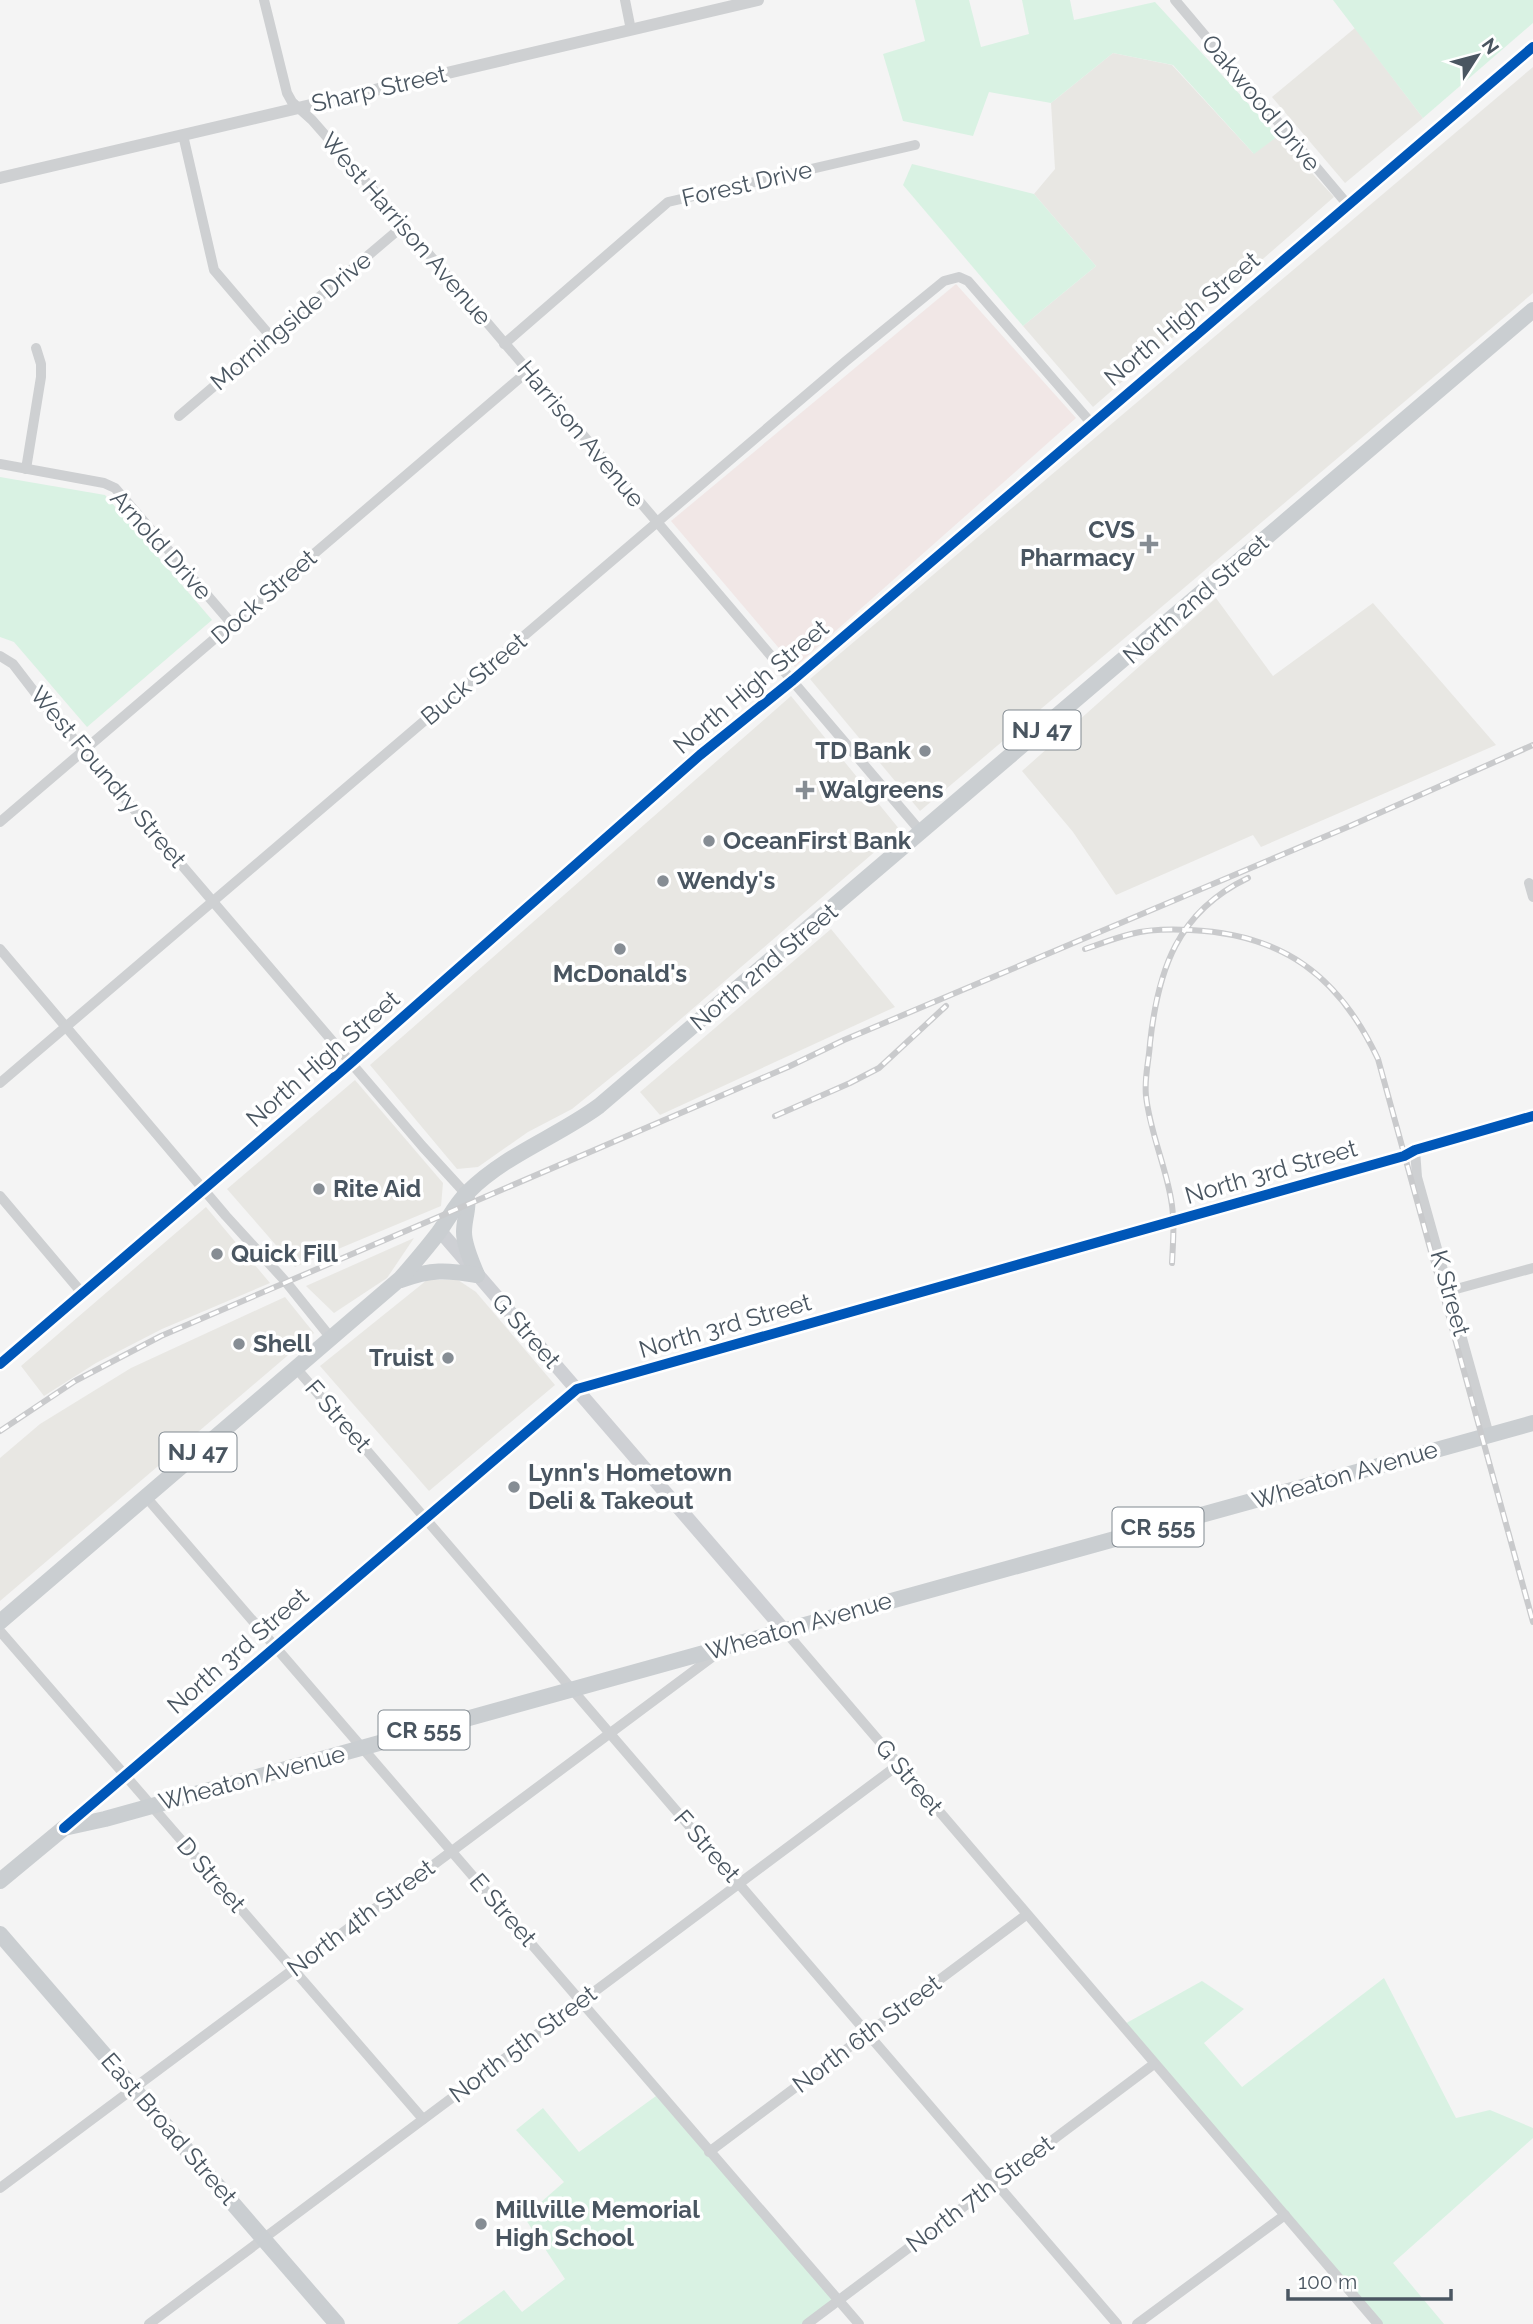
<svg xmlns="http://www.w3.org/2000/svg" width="1533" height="2324" font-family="Raleway,sans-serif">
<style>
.commercial{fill:#e8e7e3}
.medical{fill:#f1e7e6}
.green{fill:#d9f2e3}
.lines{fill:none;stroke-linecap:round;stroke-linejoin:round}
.minor{stroke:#ced0d2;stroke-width:10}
.tertiary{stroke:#ced0d2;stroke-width:12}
.secondary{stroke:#ced0d4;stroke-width:14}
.primary{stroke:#caced1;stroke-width:16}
.rail-casing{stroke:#c9cacc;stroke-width:6}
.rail{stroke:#fff;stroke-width:3.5;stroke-dasharray:10;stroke-linecap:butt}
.cycleway-casing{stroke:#fff;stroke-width:15}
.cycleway{stroke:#0057b8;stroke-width:10}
.poi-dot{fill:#868d94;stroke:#fff;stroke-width:2.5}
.labels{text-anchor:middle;stroke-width:7;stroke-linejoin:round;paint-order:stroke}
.shield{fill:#fff;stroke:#808990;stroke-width:2}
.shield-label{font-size:23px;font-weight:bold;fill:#4a5661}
.street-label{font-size:24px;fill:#4a5661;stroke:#fff}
.poi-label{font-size:24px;font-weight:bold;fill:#4a5661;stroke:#fff;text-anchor:start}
</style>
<rect width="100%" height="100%" fill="#f4f4f4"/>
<g class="commercial">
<path d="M 1355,28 L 1423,118 L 1345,183 L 1272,97 Z"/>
<path d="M 1113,53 L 1172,65 L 1253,153 L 1278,136 L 1334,197 L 1093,407 L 1023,326 L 1096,266 L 1034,194 L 1055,169 L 1051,103 Z"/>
<path d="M 1533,67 L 1533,293 L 920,811 L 810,679 Z"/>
<path d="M 1216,598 L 1273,676 L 1373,603 L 1496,745 L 1261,847 L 1253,835 L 1116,895 L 1073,832 L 1022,771 Z"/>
<path d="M 791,696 L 900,830 L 646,1049 L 572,1109 L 528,1132 L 478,1167 L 457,1169 L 370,1065 Z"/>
<path d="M 831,929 L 895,1007 L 660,1115 L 640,1092 Z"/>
<path d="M 355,1080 L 443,1183 L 441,1206 L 295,1267 L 227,1189 Z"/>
<path d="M 206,1207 L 270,1283 L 162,1329 L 96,1363 L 44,1396 L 21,1366 Z"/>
<path d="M 414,1238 L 387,1278 L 334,1313 L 306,1286 Z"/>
<path d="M 427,1280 L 458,1280 L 476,1292 L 555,1385 L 429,1491 L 320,1366 Z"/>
<path d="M 285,1297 L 314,1333 L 0,1601 L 0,1458 L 40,1424 L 131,1368 Z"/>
</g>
<path class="medical" d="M 956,284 L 1076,418 L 795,667 L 671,521 Z"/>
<g class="green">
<path d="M 915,0 L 969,0 L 981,47 L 1029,34 L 1022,0 L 1070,0 L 1074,20 L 1155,2 L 1278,136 L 1254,154 L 1173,65 L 1113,53 L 1051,103 L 989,92 L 973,136 L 903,121 L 883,54 L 925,41 Z"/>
<path d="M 1333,0 L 1533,0 L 1533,23 L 1423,118 Z"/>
<path d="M 912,164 L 1034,194 L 1096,266 L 1023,326 L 903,185 Z"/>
<path d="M 0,477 L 105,495 L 212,620 L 87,727 L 14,642 L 0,637 Z"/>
<path d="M 1384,1978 L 1456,2118 L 1490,2110 L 1533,2128 L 1533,2138 L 1393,2263 L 1444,2324 L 1377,2324 L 1121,2026 L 1202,1981 L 1244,2009 L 1204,2043 L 1242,2087 Z"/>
<path d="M 656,2096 L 836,2302 L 806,2324 L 457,2324 L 504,2290 L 522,2312 L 565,2279 L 524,2217 L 564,2182 L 516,2130 L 543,2108 L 579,2152 Z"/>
</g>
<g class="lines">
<g class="minor">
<path d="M 264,0 L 287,93 L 292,102 L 312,120 L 404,225 L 922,833"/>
<path d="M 625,0 L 631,30"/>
<path d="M 1175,0 L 1348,205"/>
<path d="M 183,135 L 214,270 L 272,338"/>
<path d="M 504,344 L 668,202 L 915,145"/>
<path d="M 179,416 L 404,225"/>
<path d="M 0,464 L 104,483 L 115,488 L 232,624"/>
<path d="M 26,469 L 41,377 L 41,364 L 36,348"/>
<path d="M 0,656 L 13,664 L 43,703 L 423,1147 L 466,1194"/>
<path d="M 0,822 L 528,371"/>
<path d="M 1529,883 L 1533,897"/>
<path d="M 0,949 L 226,1216 L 286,1282 L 331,1338"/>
<path d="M 0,1083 L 846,361 L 944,281 L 959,277 L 968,281 L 1092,424"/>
<path d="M 1415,1150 L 1417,1177 L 1489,1435"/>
<path d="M 0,1196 L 82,1293"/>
<path d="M 1449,1291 L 1533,1268"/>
<path d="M 296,1368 L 1117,2324"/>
<path d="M 146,1497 L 859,2324"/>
<path d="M 784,1630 L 1378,2324"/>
<path d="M 0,1631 L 423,2119"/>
<path d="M 66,1826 L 577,1389 L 1404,1156 L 1415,1150 L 1533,1116"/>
<path d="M 709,2152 L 1026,1915"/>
<path d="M 0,2188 L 719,1652"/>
<path d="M 149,2324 L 898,1765"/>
<path d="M 807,2324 L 1154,2064"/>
<path d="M 1137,2324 L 1285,2215"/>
</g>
<g class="tertiary">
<path d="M 0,178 L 758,0"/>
<path d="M 0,1364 L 352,1062 L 700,755 L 793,680 L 1533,47"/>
</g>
<path class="secondary" d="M 440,1231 L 784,1630"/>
<g class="primary">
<path d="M 466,1194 C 470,1207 464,1218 464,1232 C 464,1246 472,1262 477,1275"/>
<path d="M 401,1280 C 431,1269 447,1270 477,1275"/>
<path d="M 0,1622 L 401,1278 C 414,1263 427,1248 439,1232 C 449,1218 456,1204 468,1192 C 506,1154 557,1137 599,1106 L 1533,310"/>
<path d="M 0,1881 L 64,1828 L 105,1819 L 1533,1423"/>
<path d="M 0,1934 L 337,2324"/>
</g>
<g class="rail-casing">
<g id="rail">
<path d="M 1085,949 C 1100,944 1115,938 1131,934 C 1150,929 1170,929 1190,930 C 1283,934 1339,976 1378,1059 L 1533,1622"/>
<path d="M 775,1116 L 850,1083 L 879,1068 L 946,1006"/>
<path d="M 1172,1263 C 1173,1242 1175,1221 1171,1199 C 1165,1164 1150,1132 1146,1096 C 1144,1078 1149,1061 1150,1043 C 1158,970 1177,912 1248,878"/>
<path d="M 0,1431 L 75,1381 L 161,1336 L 788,1067 L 844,1040 L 1350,826 L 1533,745"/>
</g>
</g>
<use href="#rail" class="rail"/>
<g class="cycleway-casing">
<g id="cycleway">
<path d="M 0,1364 L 352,1062 L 700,755 L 793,680 L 1533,47"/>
<path d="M 64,1828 L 577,1389 L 1404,1156 L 1415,1150 L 1533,1116"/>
</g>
</g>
<use href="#cycleway" class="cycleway"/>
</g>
<g class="poi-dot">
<path d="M1145.5 533.5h7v7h7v7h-7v7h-7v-7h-7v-7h7z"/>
<circle cx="925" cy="751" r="7"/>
<path d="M801.5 779.5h7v7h7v7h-7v7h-7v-7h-7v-7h7z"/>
<circle cx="709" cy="841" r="7"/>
<circle cx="663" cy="881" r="7"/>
<circle cx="620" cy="949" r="7"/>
<circle cx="319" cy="1189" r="7"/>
<circle cx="217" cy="1254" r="7"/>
<circle cx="239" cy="1344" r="7"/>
<circle cx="448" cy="1358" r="7"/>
<circle cx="514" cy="1487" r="7"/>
<circle cx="481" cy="2224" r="7"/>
</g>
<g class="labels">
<g class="shield">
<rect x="1003.5" y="710.5" width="77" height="39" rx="5"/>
<rect x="159.5" y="1432.5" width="77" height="39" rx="5"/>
<rect x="1112.5" y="1507.5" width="91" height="39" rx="5"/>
<rect x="378.5" y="1710.5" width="91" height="39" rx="5"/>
</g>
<g class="shield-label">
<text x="1042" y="738">NJ 47</text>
<text x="198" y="1460">NJ 47</text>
<text x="1158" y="1535">CR 555</text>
<text x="424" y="1738">CR 555</text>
</g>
<g class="street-label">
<text transform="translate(379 89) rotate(-13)" y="8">Sharp Street</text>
<text transform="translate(1261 103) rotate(50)" y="8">Oakwood Drive</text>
<text transform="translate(747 184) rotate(-13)" y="8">Forest Drive</text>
<text transform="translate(406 229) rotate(49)" y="8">West Harrison Avenue</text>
<text transform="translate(1182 319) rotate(-40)" y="8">North High Street</text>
<text transform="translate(291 321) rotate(-40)" y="8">Morningside Drive</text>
<text transform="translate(581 434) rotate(50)" y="8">Harrison Avenue</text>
<text transform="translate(161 545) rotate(48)" y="8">Arnold Drive</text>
<text transform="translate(264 597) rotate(-41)" y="8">Dock Street</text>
<text transform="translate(1196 599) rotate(-41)" y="8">North 2nd Street</text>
<text transform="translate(474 679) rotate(-40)" y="8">Buck Street</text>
<text transform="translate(751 687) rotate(-40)" y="8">North High Street</text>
<text transform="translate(108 777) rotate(50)" y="8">West Foundry Street</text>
<text transform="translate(764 967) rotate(-40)" y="8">North 2nd Street</text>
<text transform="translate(323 1059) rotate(-41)" y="8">North High Street</text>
<text transform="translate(1271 1172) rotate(-16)" y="8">North 3rd Street</text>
<text transform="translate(1450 1293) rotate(74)" y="8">K Street</text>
<text transform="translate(725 1326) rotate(-16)" y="8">North 3rd Street</text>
<text transform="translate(526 1331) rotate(49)" y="8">G Street</text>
<text transform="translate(338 1416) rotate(49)" y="8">F Street</text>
<text transform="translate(1345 1475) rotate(-16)" y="8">Wheaton Avenue</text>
<text transform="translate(799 1626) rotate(-16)" y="8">Wheaton Avenue</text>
<text transform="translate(238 1651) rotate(-41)" y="8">North 3rd Street</text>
<text transform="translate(909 1777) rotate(50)" y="8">G Street</text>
<text transform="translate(252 1778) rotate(-15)" y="8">Wheaton Avenue</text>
<text transform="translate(707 1846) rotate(49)" y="8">F Street</text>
<text transform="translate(211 1875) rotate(49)" y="8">D Street</text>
<text transform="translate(503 1910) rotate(49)" y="8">E Street</text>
<text transform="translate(361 1918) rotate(-37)" y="8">North 4th Street</text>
<text transform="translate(867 2034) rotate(-37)" y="8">North 6th Street</text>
<text transform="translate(523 2044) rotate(-37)" y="8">North 5th Street</text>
<text transform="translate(169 2129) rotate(49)" y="8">East Broad Street</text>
<text transform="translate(980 2194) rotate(-37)" y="8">North 7th Street</text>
</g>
<g class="poi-label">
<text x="1135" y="538" text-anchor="end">CVS<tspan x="1135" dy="28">Pharmacy</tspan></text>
<text x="911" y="759" text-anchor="end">TD Bank</text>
<text x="819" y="798">Walgreens</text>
<text x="723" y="849">OceanFirst Bank</text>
<text x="677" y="889">Wendy's</text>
<text x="620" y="982" text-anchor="middle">McDonald's</text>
<text x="333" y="1197">Rite Aid</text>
<text x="231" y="1262">Quick Fill</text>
<text x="253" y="1352">Shell</text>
<text x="434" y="1366" text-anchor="end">Truist</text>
<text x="528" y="1481">Lynn's Hometown<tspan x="528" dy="28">Deli &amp; Takeout</tspan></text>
<text x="495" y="2218">Millville Memorial<tspan x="495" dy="28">High School</tspan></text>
</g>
</g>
<g transform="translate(1477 56) rotate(54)" stroke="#ffffff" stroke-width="5" paint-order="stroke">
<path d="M0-5L12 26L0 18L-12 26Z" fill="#4a5661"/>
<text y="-10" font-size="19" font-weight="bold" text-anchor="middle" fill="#4a5661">N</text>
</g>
<path d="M1288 2289v10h163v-10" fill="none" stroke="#4a5661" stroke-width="3.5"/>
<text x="1298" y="2289" font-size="21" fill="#4a5661" stroke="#ffffff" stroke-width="5" paint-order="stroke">100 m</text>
</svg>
